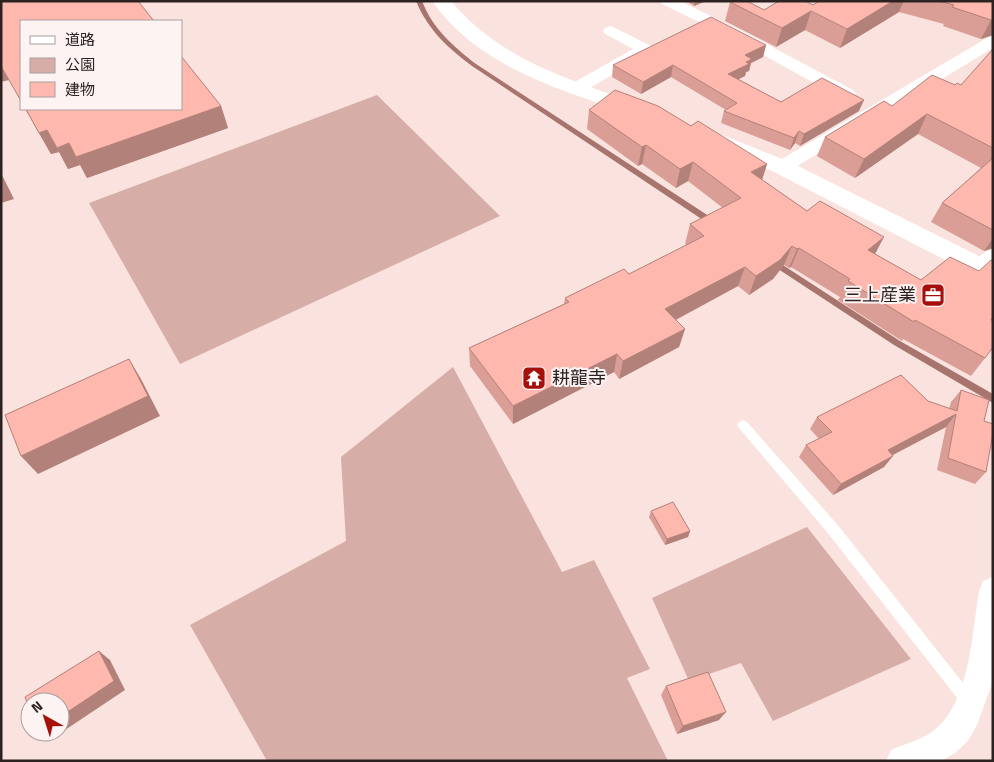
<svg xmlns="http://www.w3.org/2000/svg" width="994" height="762" font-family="'Titillium Web','Noto Sans JP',sans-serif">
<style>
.green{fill:#d7ada7}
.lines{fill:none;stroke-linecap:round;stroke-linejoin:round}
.stream{fill:#a8756e;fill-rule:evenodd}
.service{fill:#fff;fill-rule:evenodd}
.minor{fill:#fff;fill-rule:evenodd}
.tertiary{fill:#fff;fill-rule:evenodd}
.wall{fill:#da9e96}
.shaded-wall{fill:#b2817a}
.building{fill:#feb8ae;stroke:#b2817a}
.labels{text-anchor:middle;stroke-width:4;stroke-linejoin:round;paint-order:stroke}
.poi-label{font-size:18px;fill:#2b2221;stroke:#fdf3f2;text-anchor:end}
</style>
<rect width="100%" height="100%" fill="#fae2de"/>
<g class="green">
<path d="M 377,95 L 500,216 L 180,364 L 89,203 Z"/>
<path d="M 453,367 L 562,572 L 594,560 L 650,669 L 627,678 L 668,761 L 267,761 L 190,625 L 346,541 L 341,457 Z"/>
<path d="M 807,527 L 911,659 L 773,721 L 741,663 L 689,681 L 652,598 Z"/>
</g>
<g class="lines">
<g class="stream">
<path d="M 416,1 L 422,1 C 433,29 453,46 476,64 L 718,222 L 718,226 L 712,226 L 472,66 C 448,48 428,30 416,1 Z"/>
<path d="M 772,258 L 900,341 L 993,394 L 993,403 L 894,345 L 769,263 L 768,261 L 769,259 Z"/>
</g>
<path class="service" d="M 743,420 L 747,422 L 837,524 L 975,698 L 977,703 L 975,708 L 970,710 L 965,708 L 827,532 L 739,428 L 737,425 L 739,422 Z"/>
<g class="minor">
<path d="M 660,1 L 680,1 L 748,34 L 853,90 L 856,94 L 853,98 L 847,99 L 841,98 L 736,40 L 662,4 Z"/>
<path d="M 611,26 L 651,46 L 653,49 L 651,52 L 583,92 L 577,93 L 571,92 L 568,88 L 571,84 L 633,49 L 605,34 L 603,31 L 605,28 Z"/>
<path d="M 993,36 L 993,48 L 789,171 L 782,173 L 775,171 L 773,167 L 775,163 L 987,38 Z"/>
<path d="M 993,249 L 993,268 C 986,275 981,276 973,273 L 969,268 C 975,259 983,252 993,249 Z"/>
<path d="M 993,577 L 993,681 L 977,725 L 968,741 L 955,753 L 941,761 L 886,761 L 891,750 C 904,744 921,740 933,731 C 970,704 972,633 979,591 L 983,581 Z"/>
</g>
<g class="tertiary">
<path d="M 432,1 L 451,1 C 502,62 575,81 647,107 L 650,111 L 647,115 L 640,117 L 633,115 C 560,89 479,68 432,1 Z"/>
<path d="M 717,133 L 790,162 L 993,263 L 993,283 L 984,280 L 774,172 L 710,145 L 706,140 L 710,135 Z"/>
</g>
</g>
<g class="wall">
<path d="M 686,1 L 706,1 L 694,6 Z"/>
<path d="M 819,1 L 993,1 L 993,35 L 981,39 L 943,26 L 944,24 L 899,12 L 840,48 L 805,30 L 776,47 L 725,21 L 730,2 L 764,10 L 813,5 Z"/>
<path d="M 766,45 L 763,57 L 751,63 L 749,71 L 746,72 L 745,76 L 738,79 L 781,102 L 859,111 L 800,146 L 795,143 L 790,150 L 721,123 L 724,111 L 726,110 L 671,77 L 641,94 L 612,77 L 613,65 Z"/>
<path d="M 993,49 L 993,248 L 984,251 L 931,222 L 942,203 L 981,168 L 918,134 L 855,178 L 817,156 L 825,137 L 892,106 L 955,85 L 961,85 Z"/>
<path d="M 221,106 L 228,128 L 87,178 L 80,165 L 68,169 L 59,152 L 51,154 L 25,109 L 181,109 Z"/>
<path d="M 589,110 L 691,126 L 767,164 L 762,180 L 807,211 L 875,254 L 921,280 L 979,271 L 993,261 L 993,318 L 991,320 L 985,358 L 971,376 L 903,339 L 902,341 L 838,300 L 840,297 L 791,267 L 789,268 L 784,265 L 773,279 L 749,295 L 738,286 L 676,320 L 685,329 L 679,347 L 619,379 L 614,372 L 513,424 L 470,366 L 469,348 L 564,304 L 565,298 L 629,274 L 687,245 L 685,244 L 690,224 L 723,208 L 688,181 L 676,188 L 642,164 L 638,166 L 587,129 Z"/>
<path d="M 961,390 L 984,421 L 986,472 L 975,484 L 937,470 L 946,427 L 893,455 L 884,467 L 833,495 L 799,457 L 806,445 L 819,439 L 810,429 L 817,417 L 928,401 L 949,409 L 951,402 Z"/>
<path d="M 651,511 L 690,531 L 688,537 L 665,545 L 649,517 Z"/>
<path d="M 666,686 L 719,720 L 677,734 L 661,695 Z"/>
</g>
<g class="shaded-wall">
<path d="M 695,1 L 706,1 L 694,6 Z"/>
<path d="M 893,1 L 904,1 L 899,12 L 840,48 L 847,29 Z"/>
<path d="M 811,11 L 805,30 L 776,47 L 782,28 Z"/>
<path d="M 991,20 L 993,20 L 993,35 L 981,39 Z"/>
<path d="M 766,45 L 763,57 L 751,63 L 749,71 L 746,72 L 745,76 L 725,86 L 728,74 L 745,55 Z"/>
<path d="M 673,65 L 671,77 L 641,94 L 643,82 Z"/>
<path d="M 1,66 L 9,80 L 1,82 Z"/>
<path d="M 864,100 L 859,111 L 800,146 L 804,134 Z"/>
<path d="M 221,106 L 228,128 L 87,178 L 76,157 Z"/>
<path d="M 927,114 L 918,134 L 855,178 L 864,159 Z"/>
<path d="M 47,130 L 59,152 L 51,154 L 39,133 Z"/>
<path d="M 799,131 L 795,143 L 790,150 L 794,138 Z"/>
<path d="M 69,143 L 80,165 L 68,169 L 57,148 Z"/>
<path d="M 646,145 L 642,164 L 638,166 L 642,147 Z"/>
<path d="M 693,162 L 688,181 L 676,188 L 680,169 Z"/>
<path d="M 767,164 L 761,183 L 751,172 Z"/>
<path d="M 1,173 L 14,199 L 1,203 Z"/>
<path d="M 884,237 L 874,256 L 868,250 Z"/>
<path d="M 993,238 L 993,248 L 984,251 Z"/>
<path d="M 792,246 L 784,265 L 773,279 L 749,295 L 756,276 Z"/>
<path d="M 799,248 L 791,267 L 789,268 L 797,249 Z"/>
<path d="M 745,267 L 738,286 L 660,328 L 665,309 Z"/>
<path d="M 685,329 L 679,347 L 619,379 L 623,361 Z"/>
<path d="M 617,354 L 614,372 L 513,424 L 513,406 Z"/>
<path d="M 129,359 L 141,379 L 160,416 L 38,474 L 21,456 Z"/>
<path d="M 956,414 L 946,427 L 879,462 L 888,450 Z"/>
<path d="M 893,456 L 884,467 L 833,495 L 841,484 Z"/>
<path d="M 690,531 L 688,537 L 665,545 L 667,539 Z"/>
<path d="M 99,651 L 110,660 L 125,690 L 53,738 L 41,732 L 60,732 L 60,717 Z"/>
<path d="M 726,712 L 719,720 L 677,734 L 683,726 Z"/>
</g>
<g class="building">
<path d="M 1,1 L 138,1 L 154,21 L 21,21 L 21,101 L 1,66 Z"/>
<path d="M 731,1 L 747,1 L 764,10 L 779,1 L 805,1 L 813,5 L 819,1 L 893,1 L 847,29 L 811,11 L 782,28 L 730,2 Z"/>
<path d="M 939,1 L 993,1 L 993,20 L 991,20 L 952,7 L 954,5 Z"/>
<path d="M 711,17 L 766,45 L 745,55 L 752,59 L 746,62 L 749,64 L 728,74 L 781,102 L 822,78 L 864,100 L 804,134 L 799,131 L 794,138 L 724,111 L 737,103 L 673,65 L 643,82 L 613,65 Z"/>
<path d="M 993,49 L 993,148 L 927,114 L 864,159 L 825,137 L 884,101 L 892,106 L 932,75 L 955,85 L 957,83 L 961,85 Z"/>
<path d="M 181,56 L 221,106 L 76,157 L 69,143 L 57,148 L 47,130 L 39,133 L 26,109 L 181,109 Z"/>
<path d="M 615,90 L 658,106 L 691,126 L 698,121 L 767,164 L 751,172 L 807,211 L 820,201 L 884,237 L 868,250 L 921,280 L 950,257 L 979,271 L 991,260 L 993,261 L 993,317 L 991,320 L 993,321 L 993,347 L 985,358 L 915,320 L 914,322 L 848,281 L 850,279 L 799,248 L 797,249 L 792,246 L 780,260 L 756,276 L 745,267 L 665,309 L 685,329 L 623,361 L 617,354 L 513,406 L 469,348 L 569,302 L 565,298 L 624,269 L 629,274 L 704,236 L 690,224 L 741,198 L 693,162 L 680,169 L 646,145 L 642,147 L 589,110 Z"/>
<path d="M 993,158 L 993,230 L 942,203 Z"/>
<path d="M 129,359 L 148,396 L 21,456 L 5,415 Z"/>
<path d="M 901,375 L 928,401 L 957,411 L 961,390 L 989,400 L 984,421 L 993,424 L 993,433 L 986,472 L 948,458 L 956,414 L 888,450 L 893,456 L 841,484 L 806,445 L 832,432 L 817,417 Z"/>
<path d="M 673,502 L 690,531 L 667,539 L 651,511 Z"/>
<path d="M 99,651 L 114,681 L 60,717 L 60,702 L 30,702 L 30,710 L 25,697 Z"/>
<path d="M 708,672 L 726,712 L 683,726 L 666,686 Z"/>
</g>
<defs>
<g id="office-square" transform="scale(1.25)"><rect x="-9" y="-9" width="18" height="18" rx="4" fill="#a5100c" stroke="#fdf3f2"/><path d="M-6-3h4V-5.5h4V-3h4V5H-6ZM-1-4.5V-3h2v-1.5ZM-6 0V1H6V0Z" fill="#fff"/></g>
<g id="temple-square" transform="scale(1.25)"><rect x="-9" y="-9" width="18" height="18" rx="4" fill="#a5100c" stroke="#fdf3f2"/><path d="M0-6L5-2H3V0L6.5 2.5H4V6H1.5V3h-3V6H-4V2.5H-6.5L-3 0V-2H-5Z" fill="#fff"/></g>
</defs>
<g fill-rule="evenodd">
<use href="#office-square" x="933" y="295"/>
<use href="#temple-square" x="534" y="378"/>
</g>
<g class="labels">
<g class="poi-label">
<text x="916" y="301">三上産業</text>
<text x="552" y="384" text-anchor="start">耕龍寺</text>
</g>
</g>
<rect width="994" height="762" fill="none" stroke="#2b2221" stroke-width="5"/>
<rect x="20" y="20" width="162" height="90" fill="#fdf3f2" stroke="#a99f9e"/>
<rect x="30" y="36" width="25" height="8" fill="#ffffff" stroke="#a99f9e"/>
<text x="65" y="45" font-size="15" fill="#2b2221">道路</text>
<rect x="30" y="58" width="25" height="15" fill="#d7ada7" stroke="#a99f9e"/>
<text x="65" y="70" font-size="15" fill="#2b2221">公園</text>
<rect x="30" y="82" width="25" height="15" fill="#feb8ae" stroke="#a99f9e"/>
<text x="65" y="95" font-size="15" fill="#2b2221">建物</text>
<g transform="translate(45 717) rotate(321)"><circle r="24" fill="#fdf3f2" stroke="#a99f9e"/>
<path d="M0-4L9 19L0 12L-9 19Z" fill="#a5100c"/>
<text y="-8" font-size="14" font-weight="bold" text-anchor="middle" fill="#2b2221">N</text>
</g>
</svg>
